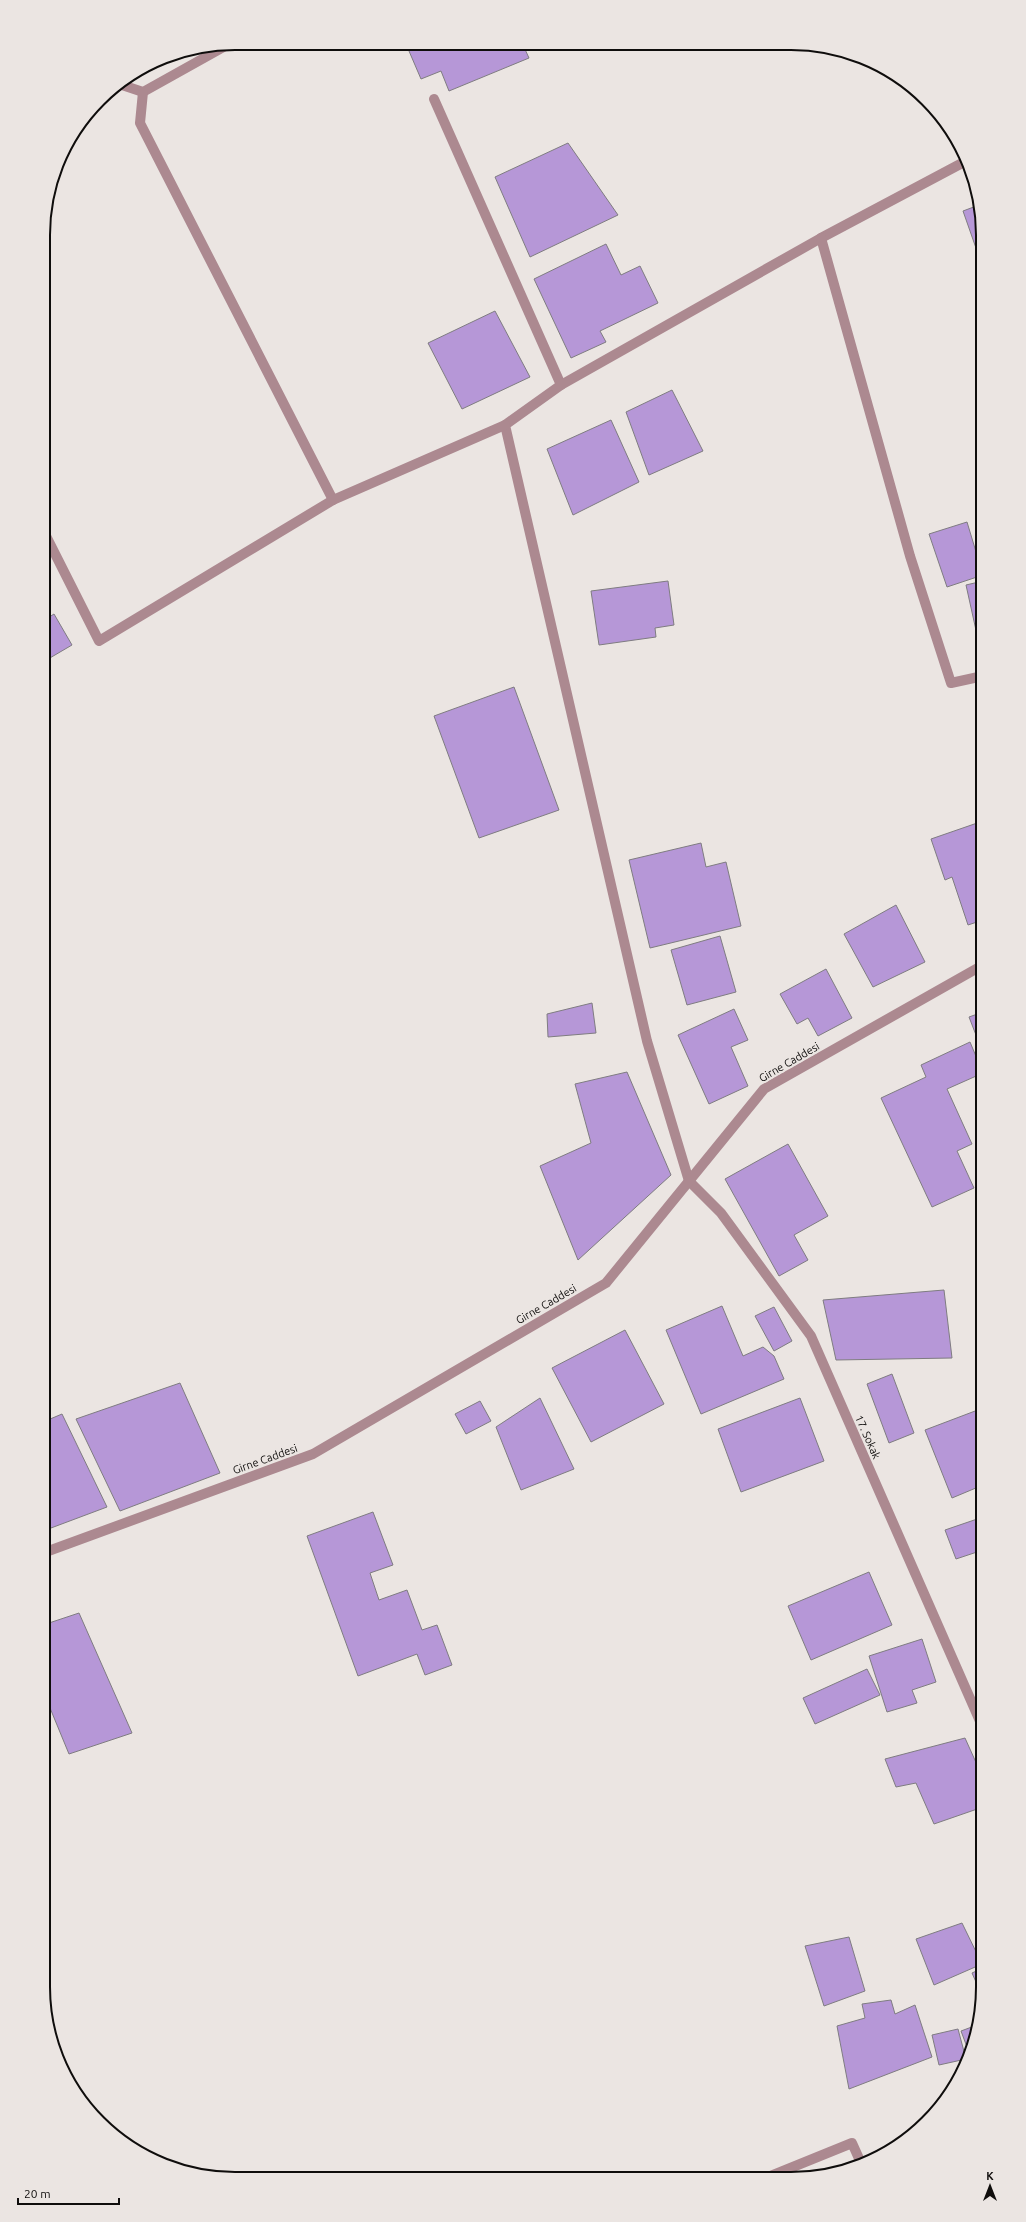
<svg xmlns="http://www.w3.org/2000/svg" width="1026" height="2222" font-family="Ubuntu,sans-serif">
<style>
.building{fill:#b697d7;stroke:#7f7c81}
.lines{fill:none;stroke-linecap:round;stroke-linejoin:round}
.minor{stroke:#ac8990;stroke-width:10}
.labels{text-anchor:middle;stroke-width:4;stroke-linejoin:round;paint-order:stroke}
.street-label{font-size:11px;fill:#0f0d0c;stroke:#ebe5e2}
.rim{fill:none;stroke:#0f0d0c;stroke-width:2}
</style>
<rect width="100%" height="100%" fill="#ebe5e2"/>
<g class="building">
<path d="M 406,44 L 523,45 L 529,58 L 449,91 L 441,71 L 421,79 Z"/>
<path d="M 568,143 L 618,215 L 530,257 L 495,177 Z"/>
<path d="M 979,205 L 983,235 L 983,268 L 963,211 Z"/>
<path d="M 606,244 L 621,275 L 640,266 L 658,303 L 600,331 L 606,342 L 571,358 L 534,279 Z"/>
<path d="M 495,311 L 530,377 L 462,409 L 428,343 Z"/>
<path d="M 672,390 L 703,451 L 649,475 L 626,412 Z"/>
<path d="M 611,420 L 639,482 L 573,515 L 547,449 Z"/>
<path d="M 967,522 L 983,575 L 947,587 L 929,534 Z"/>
<path d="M 668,581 L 674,625 L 655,628 L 656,637 L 599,645 L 591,591 Z"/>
<path d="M 983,581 L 983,662 L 966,585 Z"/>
<path d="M 54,614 L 72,645 L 43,662 L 43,621 Z"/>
<path d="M 514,687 L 559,810 L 479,838 L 434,716 Z"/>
<path d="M 983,821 L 983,920 L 968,925 L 952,877 L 945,880 L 931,839 Z"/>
<path d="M 701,843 L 706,867 L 726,862 L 741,926 L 650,948 L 629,860 Z"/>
<path d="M 896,905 L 925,962 L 873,987 L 844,934 Z"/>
<path d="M 720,936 L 736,992 L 687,1005 L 671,950 Z"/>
<path d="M 826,969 L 852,1018 L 818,1036 L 808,1018 L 797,1024 L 780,994 Z"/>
<path d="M 592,1003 L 596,1033 L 548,1037 L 547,1014 Z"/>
<path d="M 734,1009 L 748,1040 L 731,1047 L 748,1086 L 709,1104 L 678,1035 Z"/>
<path d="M 983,1012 L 983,1053 L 969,1017 Z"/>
<path d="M 970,1042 L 983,1073 L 947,1089 L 972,1144 L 957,1151 L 974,1188 L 932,1207 L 881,1098 L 926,1077 L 921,1065 Z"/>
<path d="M 627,1072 L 671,1175 L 578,1260 L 540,1166 L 591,1143 L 575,1084 Z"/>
<path d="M 788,1144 L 828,1216 L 794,1235 L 808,1260 L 779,1276 L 725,1179 Z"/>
<path d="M 944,1290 L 952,1358 L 836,1360 L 823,1300 Z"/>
<path d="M 722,1306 L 743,1356 L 763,1347 L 774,1356 L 784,1379 L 701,1414 L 666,1330 Z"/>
<path d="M 774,1307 L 792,1341 L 774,1351 L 755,1316 Z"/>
<path d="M 625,1330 L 664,1404 L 591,1442 L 552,1368 Z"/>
<path d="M 892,1374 L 914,1433 L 889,1443 L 867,1384 Z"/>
<path d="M 180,1383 L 220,1473 L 120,1511 L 76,1419 Z"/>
<path d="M 540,1398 L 574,1469 L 521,1490 L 496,1427 Z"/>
<path d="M 800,1398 L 824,1461 L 741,1492 L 718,1429 Z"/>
<path d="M 480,1401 L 491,1421 L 466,1434 L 455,1414 Z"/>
<path d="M 983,1408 L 983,1485 L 952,1498 L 925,1430 Z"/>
<path d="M 62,1414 L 107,1507 L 51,1528 L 43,1508 L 43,1422 Z"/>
<path d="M 373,1512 L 393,1565 L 370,1573 L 379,1600 L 407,1590 L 422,1630 L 437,1625 L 452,1665 L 425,1675 L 417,1654 L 358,1676 L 307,1536 Z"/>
<path d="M 983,1517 L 983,1550 L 956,1559 L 945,1530 Z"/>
<path d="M 869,1572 L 892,1625 L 811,1660 L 788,1606 Z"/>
<path d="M 79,1613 L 132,1733 L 69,1754 L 43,1691 L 43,1625 Z"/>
<path d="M 922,1639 L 936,1682 L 912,1690 L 917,1703 L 887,1712 L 869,1656 Z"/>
<path d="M 867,1669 L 880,1695 L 815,1724 L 803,1698 Z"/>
<path d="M 965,1738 L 983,1778 L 983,1807 L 934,1824 L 916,1783 L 896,1787 L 885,1759 Z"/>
<path d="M 962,1923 L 982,1964 L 934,1985 L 916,1939 Z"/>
<path d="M 849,1937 L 865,1991 L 824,2006 L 805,1946 Z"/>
<path d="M 983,1968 L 983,1990 L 980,1991 L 972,1973 Z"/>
<path d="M 891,2000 L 895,2014 L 915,2005 L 932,2057 L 849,2089 L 837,2026 L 865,2018 L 862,2004 Z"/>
<path d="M 977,2025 L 970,2055 L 961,2031 Z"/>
<path d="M 958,2029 L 966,2059 L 939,2065 L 932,2035 Z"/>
</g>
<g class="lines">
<g class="minor">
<path d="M 119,84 L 143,92 L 229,44"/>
<path d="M 143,92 L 140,123 L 333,500"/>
<path d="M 434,99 L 561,385"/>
<path d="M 966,161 L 821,238 L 561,385 L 505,425 L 647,1041 L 689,1181 L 721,1213 L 811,1336 L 983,1728"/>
<path d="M 821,238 L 910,556 L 951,683 L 983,676"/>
<path d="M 43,530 L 99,641 L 333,500 L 505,425"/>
<path d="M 43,1553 L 313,1454 L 606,1283 L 764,1089 L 983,965"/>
<path d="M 763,2179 L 852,2143 L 861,2163"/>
</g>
</g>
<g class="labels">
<g class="street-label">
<text transform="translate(789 1062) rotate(-30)" y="4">Girne Caddesi</text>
<text transform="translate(546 1304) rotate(-30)" y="4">Girne Caddesi</text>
<text transform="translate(868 1437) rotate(66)" y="4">17. Sokak</text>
<text transform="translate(265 1459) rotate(-20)" y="4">Girne Caddesi</text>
</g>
</g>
<path d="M0 0H1026V2222H0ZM235 50H791A185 185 0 0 1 976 235V1987A185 185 0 0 1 791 2172H235A185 185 0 0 1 50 1987V235A185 185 0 0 1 235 50Z" fill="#ebe5e2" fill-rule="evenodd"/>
<path class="rim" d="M235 50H791A185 185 0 0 1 976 235V1987A185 185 0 0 1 791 2172H235A185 185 0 0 1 50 1987V235A185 185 0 0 1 235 50Z"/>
<g transform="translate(990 2186)" stroke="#ebe5e2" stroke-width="3" paint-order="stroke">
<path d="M0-3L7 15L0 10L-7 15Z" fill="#0f0d0c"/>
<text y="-6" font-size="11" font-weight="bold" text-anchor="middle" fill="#0f0d0c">K</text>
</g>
<path d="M18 2198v6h101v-6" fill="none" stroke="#0f0d0c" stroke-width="2"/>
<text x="24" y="2198" font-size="12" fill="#0f0d0c" stroke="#ebe5e2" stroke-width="3" paint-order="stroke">20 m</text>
</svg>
